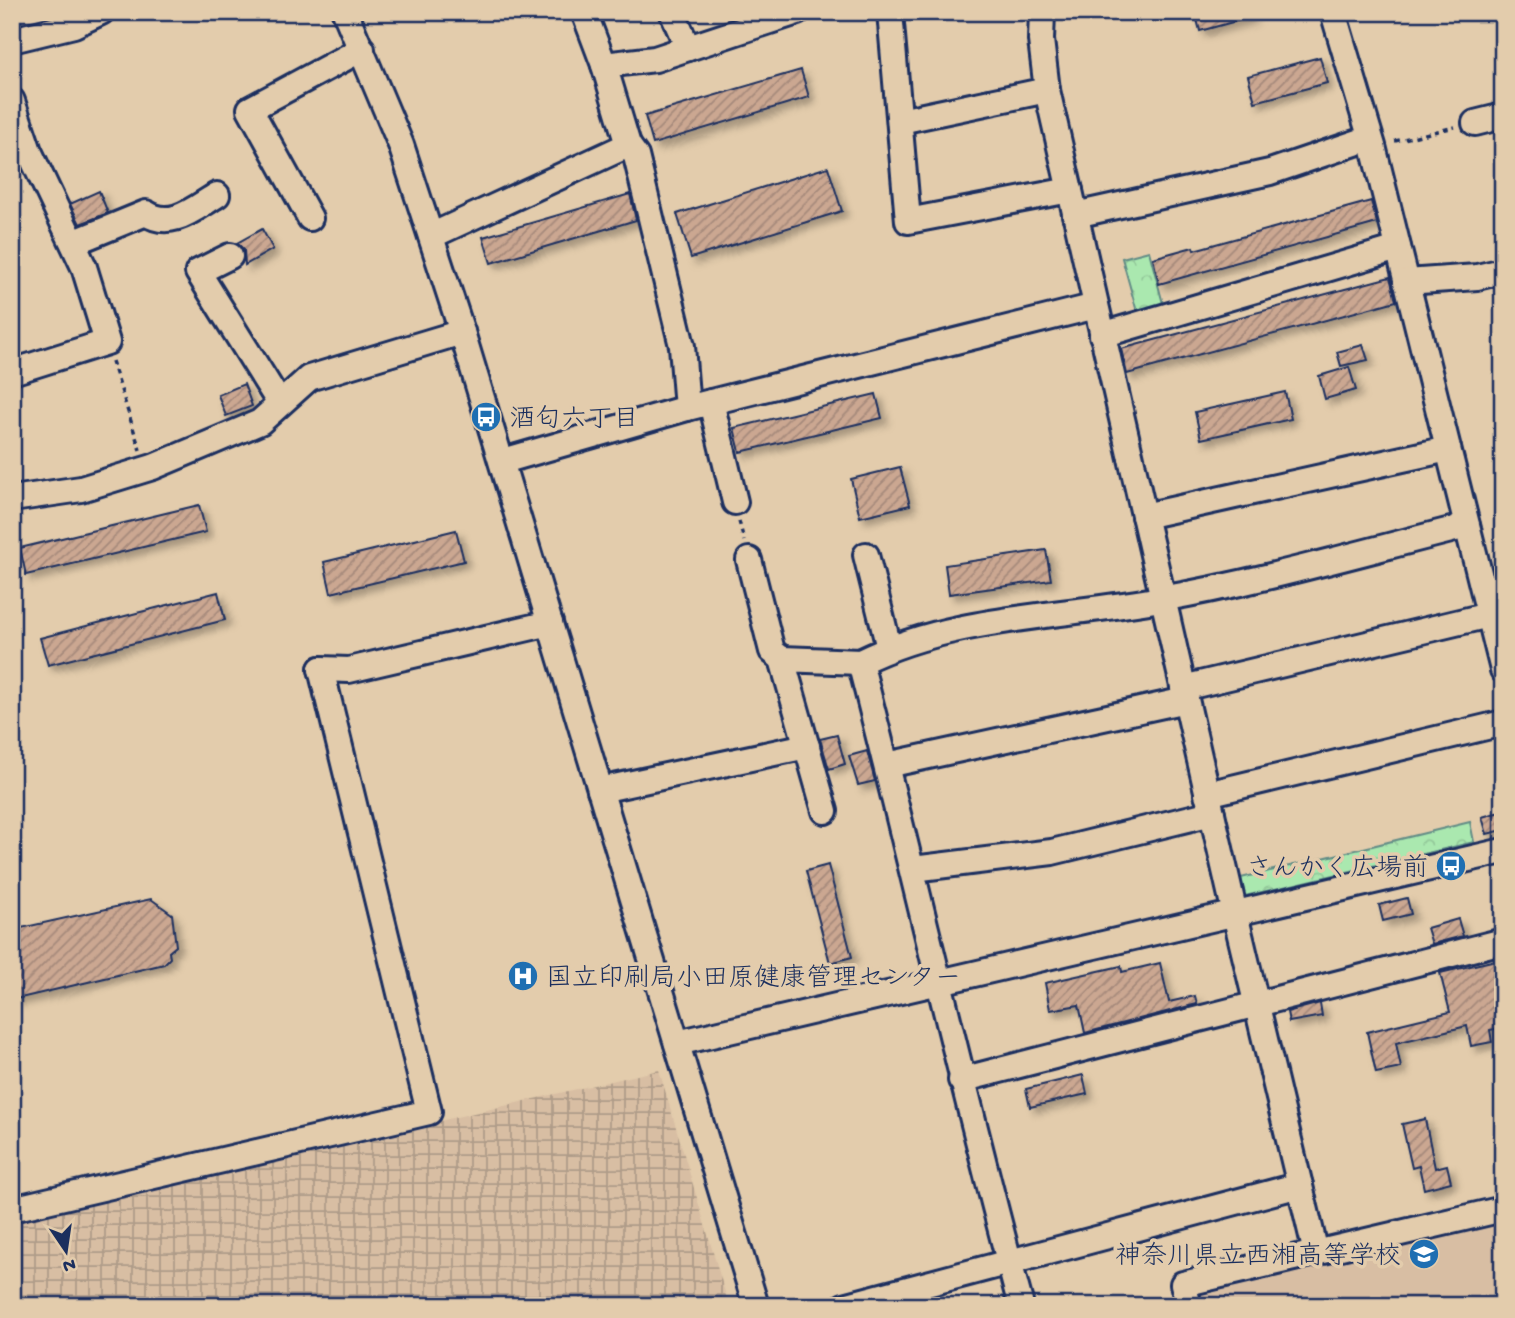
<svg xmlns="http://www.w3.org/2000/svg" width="1515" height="1318" font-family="'Gochi Hand','Klee One',sans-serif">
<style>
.built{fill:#d8bea3}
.industrial{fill:url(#industrial-grid)}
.forest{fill:url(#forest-crowns);stroke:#628c86;stroke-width:2}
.building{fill:url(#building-hatch);stroke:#1b2f5e;stroke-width:2;filter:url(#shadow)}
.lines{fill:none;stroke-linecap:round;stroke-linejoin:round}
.minor-casing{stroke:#1b2f5e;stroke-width:30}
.path{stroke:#1b2f5e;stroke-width:3.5;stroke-dasharray:5 5;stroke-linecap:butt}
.minor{stroke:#e3ccac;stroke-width:24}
.labels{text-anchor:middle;stroke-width:7;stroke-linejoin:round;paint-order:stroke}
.poi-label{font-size:26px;fill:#1b2f5e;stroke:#e3ccac;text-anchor:start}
</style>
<defs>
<pattern id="industrial-grid" width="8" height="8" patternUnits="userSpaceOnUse" patternTransform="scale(1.75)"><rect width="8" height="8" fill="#d8bea3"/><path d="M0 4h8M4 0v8" fill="none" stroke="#ae9b88"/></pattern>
<pattern id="forest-crowns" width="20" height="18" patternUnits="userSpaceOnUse" patternTransform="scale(1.75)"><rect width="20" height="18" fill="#aae8af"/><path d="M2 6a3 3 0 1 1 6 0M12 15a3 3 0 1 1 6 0" fill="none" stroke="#92c799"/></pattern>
<pattern id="building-hatch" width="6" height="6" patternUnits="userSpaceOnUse" patternTransform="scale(1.75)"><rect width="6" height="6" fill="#cba791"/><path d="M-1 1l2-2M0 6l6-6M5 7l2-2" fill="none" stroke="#a4887a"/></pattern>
<filter id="shadow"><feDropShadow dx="5.5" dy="5.5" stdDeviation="3.5" flood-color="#0004"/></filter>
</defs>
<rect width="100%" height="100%" fill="#e3ccac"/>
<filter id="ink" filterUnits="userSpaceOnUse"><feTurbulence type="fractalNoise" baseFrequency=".0143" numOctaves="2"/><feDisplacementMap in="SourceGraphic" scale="14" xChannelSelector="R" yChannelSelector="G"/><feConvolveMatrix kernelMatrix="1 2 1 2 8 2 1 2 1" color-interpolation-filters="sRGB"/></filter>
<g filter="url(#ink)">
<path class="built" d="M 1503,1213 L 1503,1306 L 1185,1306 L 1188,1294 Z"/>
<path class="industrial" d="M 659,1070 L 729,1306 L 12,1306 L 12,1220 Z"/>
<g class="forest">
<path d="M 1149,251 L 1165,311 L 1139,319 L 1122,258 Z"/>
<path d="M 1470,822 L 1474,842 L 1245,896 L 1241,878 Z"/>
</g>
<g class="building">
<path d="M 1195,12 L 1250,12 L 1251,17 L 1200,31 Z"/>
<path d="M 1320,57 L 1327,83 L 1255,102 L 1248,76 Z"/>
<path d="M 801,70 L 809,97 L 653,144 L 645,116 Z"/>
<path d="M 828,167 L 842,211 L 691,258 L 677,214 Z"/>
<path d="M 99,191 L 108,213 L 80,224 L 70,204 Z"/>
<path d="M 630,194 L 636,220 L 491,263 L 483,237 Z"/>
<path d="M 1371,201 L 1377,223 L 1159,284 L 1153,258 L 1193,247 L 1194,250 Z"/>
<path d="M 262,229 L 273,249 L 245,265 L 244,250 L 237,243 Z"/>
<path d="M 1390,277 L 1396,301 L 1127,374 L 1121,349 Z"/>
<path d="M 1363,345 L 1368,360 L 1341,366 L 1337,352 Z"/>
<path d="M 1349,367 L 1356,390 L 1325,399 L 1319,376 Z"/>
<path d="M 244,384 L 252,406 L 226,416 L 218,395 Z"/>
<path d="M 1285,392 L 1291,419 L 1201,439 L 1195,412 Z"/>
<path d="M 876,394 L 882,418 L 740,452 L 734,428 Z"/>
<path d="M 900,467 L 910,505 L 860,517 L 851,479 Z"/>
<path d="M 199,505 L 206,532 L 26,575 L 20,548 Z"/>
<path d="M 456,530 L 464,561 L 331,593 L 324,562 Z"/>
<path d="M 1046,550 L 1051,580 L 949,594 L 945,565 Z"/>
<path d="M 218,592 L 225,620 L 48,665 L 40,638 Z"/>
<path d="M 837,735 L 845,764 L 829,769 L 820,739 Z"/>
<path d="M 867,751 L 875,781 L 858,785 L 849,756 Z"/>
<path d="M 1503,811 L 1503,830 L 1487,834 L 1482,817 Z"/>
<path d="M 828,865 L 852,957 L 830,963 L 806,871 Z"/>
<path d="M 1407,898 L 1411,914 L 1383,921 L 1379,905 Z"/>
<path d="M 151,899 L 172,914 L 176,946 L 169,952 L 170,958 L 164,964 L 12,1000 L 12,930 Z"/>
<path d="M 1458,919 L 1463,936 L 1432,944 L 1427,928 Z"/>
<path d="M 1496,960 L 1498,968 L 1503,966 L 1503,994 L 1495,996 L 1500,1028 L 1490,1030 L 1492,1042 L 1471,1046 L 1467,1026 L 1396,1043 L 1401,1068 L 1376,1073 L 1367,1032 L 1450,1012 L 1440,973 Z"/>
<path d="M 1160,963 L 1169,1002 L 1195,996 L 1197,1004 L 1085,1033 L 1079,1005 L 1050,1010 L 1045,983 L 1121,966 L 1122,972 Z"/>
<path d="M 1320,1003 L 1322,1016 L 1289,1022 L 1287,1012 Z"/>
<path d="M 1083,1075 L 1087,1094 L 1030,1107 L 1026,1089 Z"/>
<path d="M 1425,1119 L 1435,1168 L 1447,1165 L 1451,1182 L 1424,1189 L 1419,1166 L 1412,1168 L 1402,1124 Z"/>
</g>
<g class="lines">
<g class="minor-casing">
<g id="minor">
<path d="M 345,12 L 401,145 L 462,332 L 756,1306"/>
<path d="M 672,12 L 688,48"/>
<path d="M 890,12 L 908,221 L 1070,190"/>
<path d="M 1042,12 L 1041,40 L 1047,90 L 1235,914 L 1316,1253"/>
<path d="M 1333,12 L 1373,146 L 1503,670"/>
<path d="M 12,40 L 74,25 L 101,12"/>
<path d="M 604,65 L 655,59 L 797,12"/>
<path d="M 12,101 L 29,151 L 84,267 L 107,342 L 12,372"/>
<path d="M 900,121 L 1047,90"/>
<path d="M 1475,123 L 1503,116"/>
<path d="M 628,145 L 636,156 L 682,346 L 687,408"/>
<path d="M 1075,215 L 1270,172 L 1370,138"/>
<path d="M 310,218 L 250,109 L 362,49"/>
<path d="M 431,236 L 628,145 L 604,65 L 584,12"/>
<path d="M 75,242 L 146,213 C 171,230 195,208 217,195"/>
<path d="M 230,256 L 198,272 L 279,402"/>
<path d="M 1406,282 L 1477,277 L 1503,271"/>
<path d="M 1102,335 L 1398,248"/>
<path d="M 711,402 L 735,502"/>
<path d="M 503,461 L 687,408 L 1096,306"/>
<path d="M 12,499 L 81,489 L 153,467 L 260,422 L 309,378 L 462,332"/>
<path d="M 1144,516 L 1448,449"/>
<path d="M 866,555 L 889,648"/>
<path d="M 749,560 L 772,651 L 782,659"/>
<path d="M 321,669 L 349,670 L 550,623"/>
<path d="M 1183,688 L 1489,615"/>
<path d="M 887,765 L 1186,700"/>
<path d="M 600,790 L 807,746"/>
<path d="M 1207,794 L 1503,723"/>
<path d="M 825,811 L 782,659 L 860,662"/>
<path d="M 913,869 L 1052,852 L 1212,813"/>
<path d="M 677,1043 L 1503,851"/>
<path d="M 961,1080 L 1503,941"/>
<path d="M 12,1209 L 429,1112 L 321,669"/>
<path d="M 844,1306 L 1300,1185"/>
<path d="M 1021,1306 C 963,1092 915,876 860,662 C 952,616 1062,617 1161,599 C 1264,581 1366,551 1467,526"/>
<path d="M 1189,1306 L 1183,1284 L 1503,1209"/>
</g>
</g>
<g class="path">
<path d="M 1395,141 L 1455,127"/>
<path d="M 112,361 L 140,450"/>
<path d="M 739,521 L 744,541"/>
</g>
<use href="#minor" class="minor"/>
</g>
</g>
<defs>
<g id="bus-disc" transform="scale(1.575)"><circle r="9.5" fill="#1f6fb2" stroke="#e3ccac"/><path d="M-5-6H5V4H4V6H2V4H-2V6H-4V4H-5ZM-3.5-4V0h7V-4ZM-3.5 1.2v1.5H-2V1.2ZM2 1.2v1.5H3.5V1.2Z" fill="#fff"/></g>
<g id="hospital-disc" transform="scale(1.575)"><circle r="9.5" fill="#1f6fb2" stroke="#e3ccac"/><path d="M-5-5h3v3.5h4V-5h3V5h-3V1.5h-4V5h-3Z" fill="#fff"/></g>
<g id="school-disc" transform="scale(1.575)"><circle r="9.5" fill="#1f6fb2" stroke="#e3ccac"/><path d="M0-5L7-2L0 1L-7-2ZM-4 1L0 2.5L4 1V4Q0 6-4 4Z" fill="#fff"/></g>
</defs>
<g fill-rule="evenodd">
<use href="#bus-disc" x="486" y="417"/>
<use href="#bus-disc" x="1451" y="866"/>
<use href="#hospital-disc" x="523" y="976"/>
<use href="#school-disc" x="1424" y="1254"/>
</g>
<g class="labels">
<g class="poi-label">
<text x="509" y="426">酒匂六丁目</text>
<text x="1428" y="875" text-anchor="end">さんかく広場前</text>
<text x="546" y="985">国立印刷局小田原健康管理センター</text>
<text x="1401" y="1263" text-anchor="end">神奈川県立西湘高等学校</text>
</g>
</g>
<rect width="1515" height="1318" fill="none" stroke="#e3ccac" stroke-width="42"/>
<rect x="21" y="21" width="1473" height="1276" fill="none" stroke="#1b2f5e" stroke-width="2.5" filter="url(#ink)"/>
<g transform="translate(66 1251) rotate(167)" stroke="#e3ccac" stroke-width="5" paint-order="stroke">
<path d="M0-5L12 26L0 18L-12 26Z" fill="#1b2f5e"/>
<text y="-10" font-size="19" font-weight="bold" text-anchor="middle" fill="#1b2f5e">N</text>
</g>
</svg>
